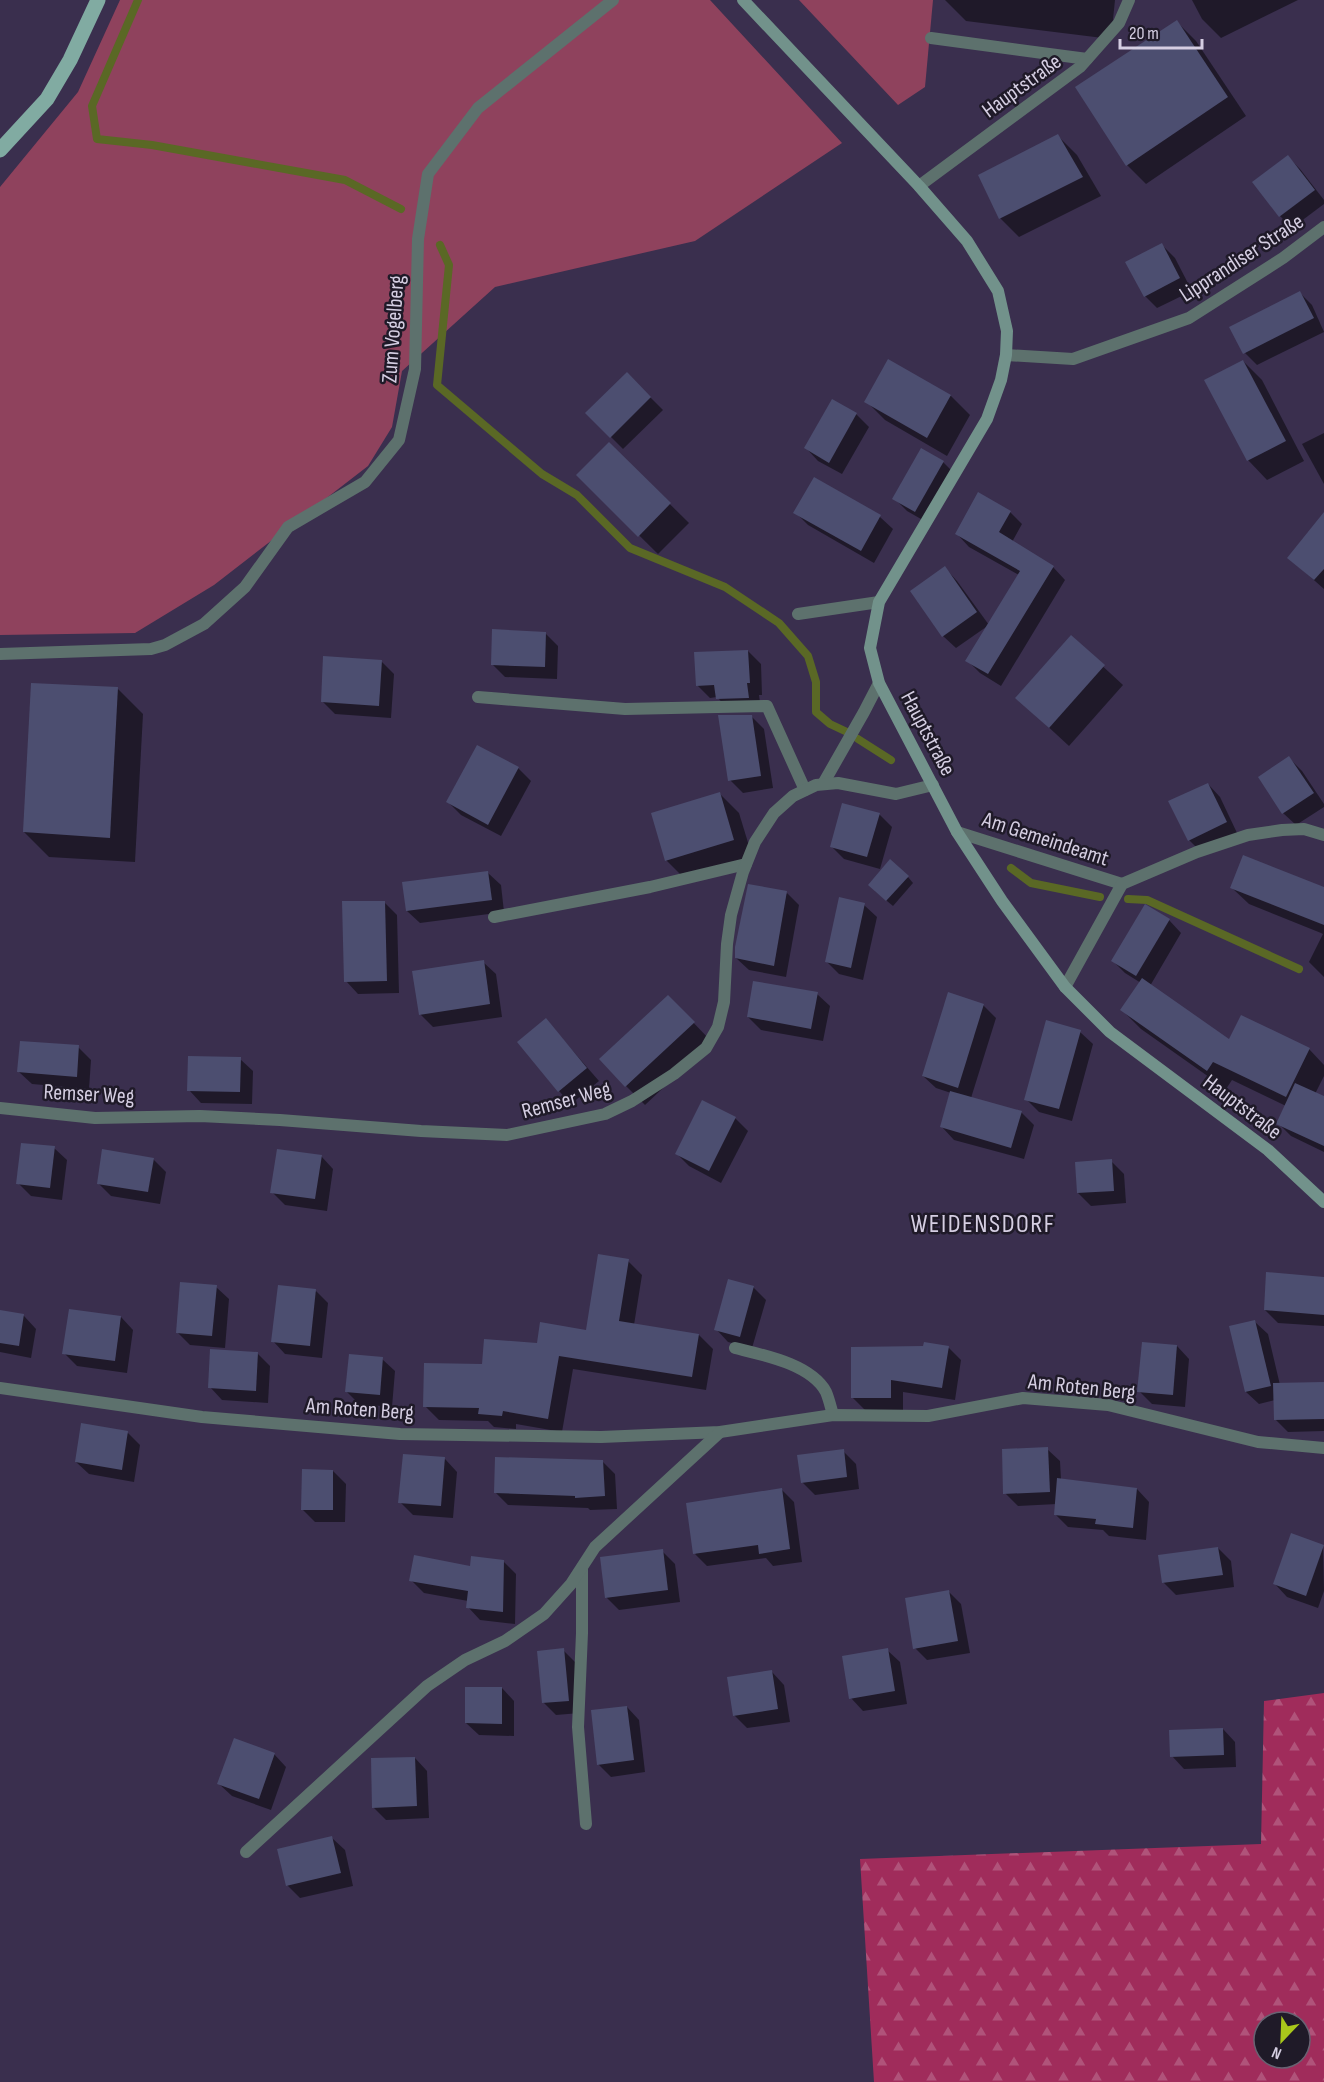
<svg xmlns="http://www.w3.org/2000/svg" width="1324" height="2082" font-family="'Sofia Sans Condensed',sans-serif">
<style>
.green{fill:#8f425d}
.forest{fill:url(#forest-firs);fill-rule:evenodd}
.shadow{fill:#0007}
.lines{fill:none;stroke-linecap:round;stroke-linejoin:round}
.stream{stroke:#5a6825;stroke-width:8}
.building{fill:#4c4e70}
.service{stroke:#5d716d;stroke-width:12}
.minor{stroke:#5d716d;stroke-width:12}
.secondary{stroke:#72928b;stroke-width:12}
.primary{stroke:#81aba2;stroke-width:15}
.labels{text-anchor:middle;stroke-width:5;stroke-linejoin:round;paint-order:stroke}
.street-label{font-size:22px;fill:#d5cee2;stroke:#1f1a28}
.quarter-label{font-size:26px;letter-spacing:1.5px;fill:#d5cee2;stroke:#1f1a28}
</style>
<defs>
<pattern id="forest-firs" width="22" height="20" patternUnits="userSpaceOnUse" patternTransform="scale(1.5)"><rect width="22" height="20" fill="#a02c5b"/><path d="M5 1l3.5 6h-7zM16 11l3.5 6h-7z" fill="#b0537a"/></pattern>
</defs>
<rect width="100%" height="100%" fill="#3a2f4e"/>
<g class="green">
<path d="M 120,0 L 710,0 L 842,143 L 695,241 L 495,287 L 402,371 L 392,427 L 368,466 L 214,585 L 135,633 L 0,635 L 0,187 L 78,92 Z"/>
<path d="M 799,0 L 933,0 L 925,87 L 898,105 Z"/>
</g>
<path class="forest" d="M 1324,1693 L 1324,2082 L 874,2082 L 860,1859 L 1261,1844 L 1264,1701 ZM 1264,2022 L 1300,2022 L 1300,2058 L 1264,2058 Z"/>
<g class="shadow">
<path d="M 945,0 L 1115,0 L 1111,39 L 966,21 Z"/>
<path d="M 1192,0 L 1298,0 L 1221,38 L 1202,19 Z"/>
<path d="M 1177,22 L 1196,41 L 1246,116 L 1146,184 L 1127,165 Z"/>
<path d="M 1058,136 L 1077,155 L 1101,196 L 1019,237 L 1000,218 Z"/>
<path d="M 1288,157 L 1300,169 L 1324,200 L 1324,204 L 1292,228 L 1280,216 Z"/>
<path d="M 1162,245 L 1175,258 L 1192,291 L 1157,308 L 1145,296 Z"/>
<path d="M 1300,293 L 1312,305 L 1324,332 L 1257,365 L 1245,353 Z"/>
<path d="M 889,361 L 951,396 L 970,415 L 947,456 L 885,420 L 866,401 Z"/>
<path d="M 1243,361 L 1262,380 L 1304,461 L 1267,480 L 1248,460 L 1206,380 Z"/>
<path d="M 627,374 L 663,410 L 623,449 L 587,413 Z"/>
<path d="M 833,401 L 856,414 L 869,427 L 842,474 L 818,461 L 806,448 Z"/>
<path d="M 1324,433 L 1324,484 L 1302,444 Z"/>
<path d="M 609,444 L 689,523 L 658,554 L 578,475 Z"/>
<path d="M 943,462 L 956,475 L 928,523 L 907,511 L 894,498 Z"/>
<path d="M 814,479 L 880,517 L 893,529 L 874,563 L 808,525 L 795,512 Z"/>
<path d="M 1010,512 L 1022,524 L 1012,542 L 1053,567 L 1065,580 L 1001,686 L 980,673 L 967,660 L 1019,575 L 969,547 L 957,534 Z"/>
<path d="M 1324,515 L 1324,589 L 1289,558 Z"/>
<path d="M 945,568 L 957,581 L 989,625 L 956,648 L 943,636 Z"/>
<path d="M 545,633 L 558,646 L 557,679 L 505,677 L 492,664 Z"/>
<path d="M 1071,637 L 1123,685 L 1069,746 L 1017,698 Z"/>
<path d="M 748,651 L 761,664 L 762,695 L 759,695 L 761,710 L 730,711 L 717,697 L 710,698 L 697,685 Z"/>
<path d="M 381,661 L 394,674 L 391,718 L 335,714 L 322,701 Z"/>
<path d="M 118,689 L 143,714 L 135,862 L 49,857 L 24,832 Z"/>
<path d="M 751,716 L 764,729 L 773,788 L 743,793 L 730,780 Z"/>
<path d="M 1289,758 L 1302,771 L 1324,804 L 1324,807 L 1296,825 L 1283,813 Z"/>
<path d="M 518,768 L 531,781 L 501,836 L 461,815 L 448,802 Z"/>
<path d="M 1208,784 L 1220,797 L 1238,835 L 1201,852 L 1189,840 Z"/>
<path d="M 720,794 L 739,813 L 753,859 L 685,879 L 666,860 Z"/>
<path d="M 879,814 L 892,827 L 880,869 L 844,859 L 832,847 Z"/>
<path d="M 488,873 L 501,885 L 504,912 L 420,923 L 407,911 Z"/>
<path d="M 908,877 L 913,883 L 893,906 L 875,891 Z"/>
<path d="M 1232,888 L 1324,888 L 1324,977 L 1309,962 L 1323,934 L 1321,933 L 1249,904 Z"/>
<path d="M 787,893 L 799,905 L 786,977 L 749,970 L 736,958 Z"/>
<path d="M 384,902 L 397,915 L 399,993 L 358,994 L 346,981 Z"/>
<path d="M 864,905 L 877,917 L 863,980 L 839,974 L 827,962 Z"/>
<path d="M 1169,920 L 1181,933 L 1150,986 L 1230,1041 L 1309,1049 L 1324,1065 L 1324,1076 L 1315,1094 L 1324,1098 L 1324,1152 L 1291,1136 L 1278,1123 L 1286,1106 L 1232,1080 L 1226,1089 L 1141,1029 L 1122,1010 L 1141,983 L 1125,973 L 1113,961 Z"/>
<path d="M 483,962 L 496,974 L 502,1017 L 433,1027 L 420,1014 Z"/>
<path d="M 817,994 L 830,1006 L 823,1041 L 761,1030 L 748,1017 Z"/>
<path d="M 983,1005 L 996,1018 L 971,1098 L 1021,1112 L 1034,1125 L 1024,1159 L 954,1140 L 942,1127 L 951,1093 L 936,1088 L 923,1076 Z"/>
<path d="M 687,1016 L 712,1042 L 645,1105 L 626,1086 Z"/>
<path d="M 546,1020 L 599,1081 L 571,1104 L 559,1091 Z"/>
<path d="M 1080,1032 L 1093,1044 L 1072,1121 L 1039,1112 L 1026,1099 Z"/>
<path d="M 78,1047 L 91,1060 L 89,1089 L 32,1084 L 19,1072 Z"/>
<path d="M 240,1059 L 253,1071 L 252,1104 L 201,1103 L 189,1090 Z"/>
<path d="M 735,1118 L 748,1131 L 721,1183 L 689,1166 L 677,1154 Z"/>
<path d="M 54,1148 L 67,1160 L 62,1200 L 31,1196 L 18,1183 Z"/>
<path d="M 321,1156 L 333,1169 L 327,1211 L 285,1205 L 272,1192 Z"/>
<path d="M 153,1159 L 166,1172 L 160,1204 L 111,1196 L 99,1184 Z"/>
<path d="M 1111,1161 L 1124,1174 L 1126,1203 L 1091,1206 L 1078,1193 Z"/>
<path d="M 628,1261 L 642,1275 L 634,1325 L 699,1335 L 713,1349 L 706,1390 L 573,1369 L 562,1432 L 516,1424 L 516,1429 L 494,1427 L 488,1421 L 439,1420 L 425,1406 L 484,1366 L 538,1345 L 588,1332 Z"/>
<path d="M 1324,1278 L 1324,1326 L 1278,1323 L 1265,1310 Z"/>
<path d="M 216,1287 L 229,1299 L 225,1348 L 190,1345 L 177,1332 Z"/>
<path d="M 753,1287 L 766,1300 L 752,1348 L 728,1342 L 716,1329 Z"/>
<path d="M 316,1291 L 328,1303 L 322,1358 L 285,1354 L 273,1341 Z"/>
<path d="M 0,1312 L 24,1316 L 36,1329 L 31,1358 L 0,1352 Z"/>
<path d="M 121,1317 L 133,1330 L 127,1373 L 77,1366 L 64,1353 Z"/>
<path d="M 1255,1322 L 1268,1334 L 1280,1385 L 1324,1384 L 1324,1431 L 1288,1432 L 1275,1419 L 1275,1400 L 1259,1404 L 1246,1392 Z"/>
<path d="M 1177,1346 L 1189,1359 L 1185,1407 L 1152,1404 L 1139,1391 Z"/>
<path d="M 949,1348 L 961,1360 L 955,1400 L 903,1392 L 903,1410 L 865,1410 L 852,1397 Z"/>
<path d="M 257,1353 L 270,1366 L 268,1403 L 222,1400 L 210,1387 Z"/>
<path d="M 382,1359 L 395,1371 L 392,1407 L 359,1404 L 346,1391 Z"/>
<path d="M 128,1433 L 140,1445 L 134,1482 L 89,1474 L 76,1462 Z"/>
<path d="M 1047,1449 L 1060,1461 L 1061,1480 L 1137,1489 L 1149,1502 L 1146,1540 L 1109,1536 L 1103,1530 L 1068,1527 L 1056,1515 L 1057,1504 L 1018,1506 L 1005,1493 Z"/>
<path d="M 843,1451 L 856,1464 L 859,1489 L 815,1495 L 802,1482 Z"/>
<path d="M 445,1459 L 457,1472 L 453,1518 L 413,1515 L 400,1502 Z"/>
<path d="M 603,1462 L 615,1474 L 617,1509 L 590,1510 L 588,1508 L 508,1505 L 495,1492 Z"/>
<path d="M 333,1471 L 346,1484 L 345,1522 L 315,1522 L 302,1509 Z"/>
<path d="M 782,1490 L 794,1502 L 802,1562 L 773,1566 L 766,1558 L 707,1566 L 695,1554 Z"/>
<path d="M 1323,1546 L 1324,1591 L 1318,1608 L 1287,1597 L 1275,1584 Z"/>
<path d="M 1218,1548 L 1231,1561 L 1234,1587 L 1176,1595 L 1163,1582 Z"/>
<path d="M 662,1551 L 675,1564 L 680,1602 L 619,1610 L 606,1597 Z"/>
<path d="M 503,1561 L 516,1574 L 515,1624 L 480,1620 L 468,1607 L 468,1601 L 424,1593 L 411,1580 Z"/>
<path d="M 949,1592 L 961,1604 L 970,1653 L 927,1660 L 915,1648 Z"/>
<path d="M 563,1650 L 576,1663 L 580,1713 L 556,1715 L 543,1702 Z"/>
<path d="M 887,1650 L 900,1662 L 907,1704 L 863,1711 L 851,1698 Z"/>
<path d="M 772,1672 L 784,1685 L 790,1722 L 747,1728 L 734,1715 Z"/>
<path d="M 502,1688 L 514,1701 L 514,1736 L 479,1735 L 466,1723 Z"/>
<path d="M 627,1707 L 639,1720 L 645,1772 L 611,1777 L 598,1764 Z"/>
<path d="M 1223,1729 L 1235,1742 L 1236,1767 L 1184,1769 L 1172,1756 Z"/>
<path d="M 274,1754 L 286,1767 L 271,1810 L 232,1796 L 219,1784 Z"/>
<path d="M 415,1758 L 427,1771 L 429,1818 L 386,1820 L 373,1807 Z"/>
<path d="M 332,1838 L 345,1850 L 353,1886 L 300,1898 L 287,1885 Z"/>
</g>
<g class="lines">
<g class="stream">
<path d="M 138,0 L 92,106 L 97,139 L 152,145 L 345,180 L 401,209"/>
<path d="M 440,245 L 449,265 L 437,385 L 542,474 L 577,495 L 630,548 L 725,587 L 779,623 L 808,656 L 816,682 L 816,712 L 830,724 L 847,732"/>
<path d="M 858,739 L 891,760"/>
<path d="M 1011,868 L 1031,883 L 1100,897"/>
<path d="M 1128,899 L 1147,900 L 1299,969"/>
</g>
</g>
<g class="building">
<path d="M 1177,20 L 1228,97 L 1126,166 L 1075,87 Z"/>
<path d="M 1058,134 L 1083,177 L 999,219 L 978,175 Z"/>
<path d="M 1288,155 L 1315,190 L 1279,217 L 1252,182 Z"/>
<path d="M 1162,243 L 1180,278 L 1144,297 L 1125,262 Z"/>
<path d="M 1300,291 L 1314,318 L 1243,354 L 1229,327 Z"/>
<path d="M 888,359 L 951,395 L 927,438 L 864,402 Z"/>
<path d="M 1243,360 L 1286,441 L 1247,461 L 1204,380 Z"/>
<path d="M 627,372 L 651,397 L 610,438 L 585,413 Z"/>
<path d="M 832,399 L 857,413 L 829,463 L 804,448 Z"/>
<path d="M 609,442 L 671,503 L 638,537 L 576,475 Z"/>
<path d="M 921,448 L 944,461 L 915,512 L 892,499 Z"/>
<path d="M 814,477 L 881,515 L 861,551 L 793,513 Z"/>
<path d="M 978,492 L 1011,511 L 999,532 L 1054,566 L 988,674 L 965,661 L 1020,571 L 955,534 Z"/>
<path d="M 1324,512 L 1324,569 L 1314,580 L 1287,558 Z"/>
<path d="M 945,566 L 977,612 L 942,637 L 910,591 Z"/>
<path d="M 492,629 L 546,632 L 545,667 L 491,665 Z"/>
<path d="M 1071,635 L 1105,665 L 1049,728 L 1015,698 Z"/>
<path d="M 748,650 L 750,683 L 747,683 L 749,698 L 716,699 L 714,685 L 696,686 L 694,652 Z"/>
<path d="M 323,656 L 382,660 L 379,706 L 321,702 Z"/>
<path d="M 31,683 L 118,687 L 110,838 L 23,832 Z"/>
<path d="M 718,715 L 752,715 L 761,776 L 728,781 Z"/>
<path d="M 477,745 L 519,767 L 488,825 L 446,802 Z"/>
<path d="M 1289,756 L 1314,793 L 1282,814 L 1258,777 Z"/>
<path d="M 1208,783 L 1227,822 L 1188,841 L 1168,801 Z"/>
<path d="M 720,792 L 734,840 L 665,861 L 651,813 Z"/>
<path d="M 842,803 L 880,813 L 867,857 L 830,847 Z"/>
<path d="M 1243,855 L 1324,887 L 1324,925 L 1230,888 Z"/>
<path d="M 890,859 L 909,876 L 886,901 L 868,885 Z"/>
<path d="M 488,871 L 492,900 L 406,911 L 402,882 Z"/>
<path d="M 748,884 L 787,891 L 774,966 L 735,958 L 735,947 Z"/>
<path d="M 839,897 L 865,903 L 851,968 L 825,962 Z"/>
<path d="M 342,901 L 385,901 L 387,981 L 344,982 Z"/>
<path d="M 1145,904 L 1170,919 L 1136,976 L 1111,961 Z"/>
<path d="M 484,960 L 490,1004 L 419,1015 L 412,971 Z"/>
<path d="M 1142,978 L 1229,1039 L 1241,1015 L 1310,1048 L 1286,1097 L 1213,1062 L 1207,1071 L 1120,1010 Z"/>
<path d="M 753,981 L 818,992 L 811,1029 L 747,1017 Z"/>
<path d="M 948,992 L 984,1004 L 958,1088 L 922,1076 Z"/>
<path d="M 668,995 L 695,1022 L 625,1087 L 599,1059 Z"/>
<path d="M 546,1018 L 587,1068 L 558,1092 L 517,1042 Z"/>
<path d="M 1046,1020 L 1081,1030 L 1059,1109 L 1024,1100 Z"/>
<path d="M 20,1041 L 79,1045 L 77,1077 L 17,1072 Z"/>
<path d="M 188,1056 L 241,1057 L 240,1092 L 187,1091 Z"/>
<path d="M 1295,1083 L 1324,1096 L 1324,1146 L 1276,1124 Z"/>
<path d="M 950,1091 L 1022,1111 L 1011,1148 L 940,1127 Z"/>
<path d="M 702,1100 L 736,1117 L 709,1171 L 675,1154 Z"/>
<path d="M 21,1143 L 55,1146 L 50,1188 L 16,1184 Z"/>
<path d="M 102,1149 L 154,1158 L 148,1192 L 97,1184 Z"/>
<path d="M 277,1149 L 322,1155 L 315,1199 L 270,1193 Z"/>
<path d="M 1112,1159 L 1114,1191 L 1077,1193 L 1075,1162 Z"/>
<path d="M 598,1254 L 629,1259 L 619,1321 L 699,1334 L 692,1377 L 559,1356 L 548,1419 L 503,1411 L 502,1416 L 478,1414 L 479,1408 L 423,1407 L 424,1363 L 482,1364 L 484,1339 L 537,1343 L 540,1322 L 586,1330 Z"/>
<path d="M 1266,1272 L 1324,1277 L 1324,1315 L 1264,1310 Z"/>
<path d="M 728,1279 L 754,1286 L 740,1337 L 714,1330 Z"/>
<path d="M 180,1282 L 217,1285 L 212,1336 L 176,1333 Z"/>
<path d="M 278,1285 L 316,1289 L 310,1346 L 271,1342 Z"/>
<path d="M 69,1309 L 121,1316 L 115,1361 L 62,1354 Z"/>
<path d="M 0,1310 L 24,1314 L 19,1346 L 0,1343 Z"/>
<path d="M 1255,1320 L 1271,1386 L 1245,1392 L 1229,1326 Z"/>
<path d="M 924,1342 L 949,1346 L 942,1388 L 891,1380 L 891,1398 L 851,1398 L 851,1347 L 923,1346 Z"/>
<path d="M 1142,1342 L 1177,1345 L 1173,1395 L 1137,1392 Z"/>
<path d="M 210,1349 L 258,1352 L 256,1391 L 208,1388 Z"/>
<path d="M 349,1354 L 383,1357 L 380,1395 L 345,1392 Z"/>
<path d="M 1324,1382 L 1324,1419 L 1274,1420 L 1273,1383 Z"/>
<path d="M 81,1423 L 128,1431 L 122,1470 L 75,1462 Z"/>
<path d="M 1048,1447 L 1050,1492 L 1003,1494 L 1002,1449 Z"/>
<path d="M 844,1449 L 847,1477 L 801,1483 L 797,1455 Z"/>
<path d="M 403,1454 L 445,1457 L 441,1506 L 398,1503 Z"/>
<path d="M 495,1457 L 603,1460 L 605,1496 L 575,1498 L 575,1496 L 494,1493 Z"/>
<path d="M 302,1469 L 333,1470 L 333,1510 L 301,1510 Z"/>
<path d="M 1057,1478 L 1137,1488 L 1133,1528 L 1095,1524 L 1096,1519 L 1054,1515 Z"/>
<path d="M 782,1488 L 790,1549 L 759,1554 L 758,1545 L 693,1554 L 686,1503 Z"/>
<path d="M 1291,1533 L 1324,1545 L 1306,1596 L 1273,1584 Z"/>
<path d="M 1218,1547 L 1223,1575 L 1162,1583 L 1158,1555 Z"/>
<path d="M 663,1549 L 668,1590 L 605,1598 L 600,1557 Z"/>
<path d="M 414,1555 L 470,1566 L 471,1556 L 504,1560 L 503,1612 L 466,1608 L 468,1591 L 409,1581 Z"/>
<path d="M 949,1590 L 958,1641 L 913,1649 L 905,1598 Z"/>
<path d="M 564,1648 L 569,1701 L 542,1703 L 537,1651 Z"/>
<path d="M 888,1648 L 895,1691 L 849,1699 L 842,1656 Z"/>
<path d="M 772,1670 L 778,1709 L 733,1716 L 727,1677 Z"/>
<path d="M 465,1687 L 502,1687 L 502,1724 L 465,1723 Z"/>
<path d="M 627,1706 L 634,1760 L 597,1765 L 591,1710 Z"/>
<path d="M 1223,1728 L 1224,1755 L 1170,1757 L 1169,1730 Z"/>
<path d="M 234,1738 L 275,1753 L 259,1799 L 217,1784 Z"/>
<path d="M 415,1757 L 417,1806 L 372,1808 L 371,1758 Z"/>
<path d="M 332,1836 L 341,1873 L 286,1886 L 277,1849 Z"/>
</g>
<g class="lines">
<path class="service" d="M 931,38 L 1087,59"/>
<g class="minor">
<path d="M 919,186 L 1080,67 L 1119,23 L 1129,0"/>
<path d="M 1006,355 L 1073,359 L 1189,318 L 1283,258 L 1324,227"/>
<path d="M 798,614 L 879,602"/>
<path d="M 0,654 L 151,649 L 165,645 L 204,624 L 245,587 L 288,527 L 365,482 L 399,440 L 415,369 L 418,239 L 428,174 L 478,108 L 613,0"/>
<path d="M 478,697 L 625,709 L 767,706 L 805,790"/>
<path d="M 823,784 L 864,712 L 879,683"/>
<path d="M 957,832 L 1122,884"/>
<path d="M 494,917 L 650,887 L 746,864"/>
<path d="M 1065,987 L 1122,884 L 1197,852 L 1248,835 L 1282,830 L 1304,829 L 1324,835"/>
<path d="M 0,1108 L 95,1118 L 200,1116 L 280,1120 L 421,1131 L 507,1135 L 605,1114 L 632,1101 L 674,1074 L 706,1048 L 718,1027 L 724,1002 L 727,944 L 731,915 L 743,872 L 755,842 L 774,813 L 793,796 L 816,785 L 838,783 L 896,794 L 933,785"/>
<path d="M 735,1348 C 763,1355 811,1364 826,1392 C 829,1399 831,1408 833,1415"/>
<path d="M 0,1388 L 202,1417 L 400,1434 L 601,1437 L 720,1432 L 833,1415 L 928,1416 L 1023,1398 L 1108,1405 L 1258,1442 L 1324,1448"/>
<path d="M 582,1568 L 582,1633 L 578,1727 L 586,1824"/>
<path d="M 246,1852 L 427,1686 L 465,1660 L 505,1641 L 544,1614 L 571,1584 L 595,1547 L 720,1432"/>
</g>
<path class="secondary" d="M 743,0 L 919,186 L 967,241 L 998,291 L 1007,331 L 1006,355 L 1001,380 L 987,419 L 879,602 L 870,648 L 879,683 L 957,832 L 1002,901 L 1065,987 L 1110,1032 L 1268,1150 L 1324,1202"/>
<path class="primary" d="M 0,150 L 47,99 L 70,60 L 98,0"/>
</g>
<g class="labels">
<g class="street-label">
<text transform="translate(1021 85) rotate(-36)" y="8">Hauptstraße</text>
<text transform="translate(1241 257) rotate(-33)" y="8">Lipprandiser Straße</text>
<text transform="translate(392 329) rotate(-86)" y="8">Zum Vogelberg</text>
<text transform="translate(929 733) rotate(62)" y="8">Hauptstraße</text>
<text transform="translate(1046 838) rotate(18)" y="8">Am Gemeindeamt</text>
<text transform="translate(89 1093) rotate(3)" y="8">Remser Weg</text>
<text transform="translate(566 1099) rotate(-15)" y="8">Remser Weg</text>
<text transform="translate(1243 1106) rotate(37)" y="8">Hauptstraße</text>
<text transform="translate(1082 1386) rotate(6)" y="8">Am Roten Berg</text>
<text transform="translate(360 1408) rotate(4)" y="8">Am Roten Berg</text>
</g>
<g class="quarter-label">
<text x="983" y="1232">WEIDENSDORF</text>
</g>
</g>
<g transform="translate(1282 2040) rotate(203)"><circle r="28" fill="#1f1a28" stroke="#686272" stroke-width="1.5"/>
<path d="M0-4.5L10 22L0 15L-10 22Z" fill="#a9c71b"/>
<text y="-9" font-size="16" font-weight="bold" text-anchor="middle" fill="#d5cee2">N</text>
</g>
<path d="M1120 39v9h82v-9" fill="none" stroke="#d5cee2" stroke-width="3"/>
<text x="1129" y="39" font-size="18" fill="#d5cee2" stroke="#1f1a28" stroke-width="4.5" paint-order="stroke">20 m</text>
</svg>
